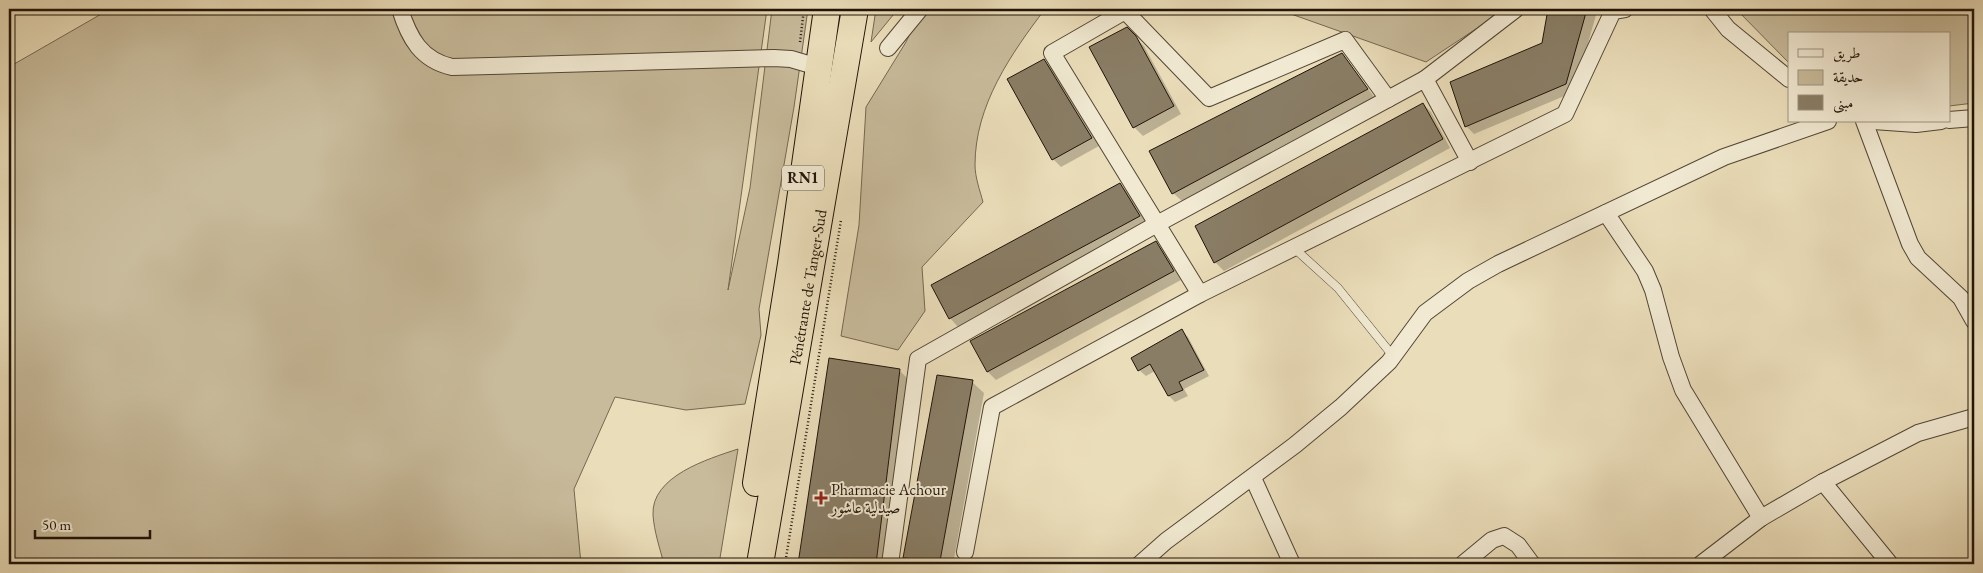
<svg xmlns="http://www.w3.org/2000/svg" width="1983" height="573" font-family="'EB Garamond',Amiri,serif">
<style>
.green{fill:#c8bb9b;stroke:#746852}
.shadow{fill:#0003}
.building{fill:#897d65;stroke:#201409}
.lines{fill:none;stroke-linecap:round;stroke-linejoin:round}
.service-casing{stroke:#524635;stroke-width:9}
.minor-casing{stroke:#524635;stroke-width:18}
.trunk-casing{stroke:#201409;stroke-width:28}
.path{stroke:#201409;stroke-width:2.5;stroke-dasharray:1 2.5;stroke-linecap:butt}
.service{stroke:#f1e9d2;stroke-width:8}
.minor{stroke:#f1e9d2;stroke-width:16}
.trunk{stroke:#eaddb9;stroke-width:26}
.poi-dot{fill:#8f2418;stroke:#f1e9d2;stroke-width:2}
.labels{text-anchor:middle;stroke-width:4;stroke-linejoin:round;paint-order:stroke}
.shield{fill:#f1e9d2;stroke:#5f5445;stroke-width:1}
.shield-label{font-size:15px;font-weight:bold;fill:#201409}
.street-label{font-size:16px;fill:#201409;stroke:#f1e9d2}
.poi-label{font-size:16px;fill:#201409;stroke:#f1e9d2;text-anchor:start}
</style>
<rect width="100%" height="100%" fill="#eaddb9"/>
<filter id="stains"><feTurbulence type="fractalNoise" baseFrequency=".004" numOctaves="4"/><feColorMatrix values="0 0 0 0 .2 0 0 0 0 .09 0 0 0 0 .02 0 0 0 .5 -.17"/></filter>
<radialGradient id="worn" r=".72"><stop offset=".6" stop-color="#630" stop-opacity="0"/><stop offset="1" stop-color="#630" stop-opacity=".3"/></radialGradient>
<g class="green">
<path d="M 110,9 L 767,9 L 728,290 L 750,188 L 772,9 L 808,9 L 794,107 L 759,309 L 761,335 L 745,404 L 686,410 L 615,397 L 574,489 L 581,564 L 9,564 L 9,67 Z"/>
<path d="M 876,9 L 898,9 L 871,42 Z"/>
<path d="M 922,9 L 1045,9 C 1011,54 975,105 975,165 C 975,177 980,191 983,202 L 922,267 L 925,311 L 898,350 L 841,336 L 859,225 L 866,107 L 906,42 Z"/>
<path d="M 1277,9 L 1506,9 L 1426,62 Z"/>
<path d="M 1736,9 L 1974,9 L 1974,103 L 1949,106 L 1949,34 L 1789,34 L 1789,63 Z"/>
<path d="M 738,449 L 719,564 L 664,564 C 660,549 654,531 653,515 C 651,476 708,459 738,449 Z"/>
</g>
<g class="shadow">
<path d="M 1549,9 L 1590,9 L 1596,15 L 1574,92 L 1474,134 L 1466,126 L 1543,44 Z"/>
<path d="M 1126,29 L 1144,46 L 1181,114 L 1143,136 L 1134,127 L 1091,48 Z"/>
<path d="M 1342,54 L 1375,98 L 1182,201 L 1173,193 Z"/>
<path d="M 1044,60 L 1052,69 L 1099,146 L 1061,167 L 1053,159 Z"/>
<path d="M 1423,104 L 1431,112 L 1450,148 L 1224,271 L 1215,262 L 1196,227 Z"/>
<path d="M 1120,184 L 1128,193 L 1148,224 L 958,327 L 950,318 L 932,286 Z"/>
<path d="M 1155,242 L 1164,251 L 1181,280 L 996,380 L 988,372 L 972,342 Z"/>
<path d="M 1182,331 L 1188,337 L 1209,376 L 1184,389 L 1188,396 L 1175,402 L 1169,396 L 1155,371 L 1146,376 L 1139,370 Z"/>
<path d="M 830,359 L 899,370 L 911,382 L 888,564 L 800,564 Z"/>
<path d="M 972,382 L 984,393 L 953,564 L 912,564 L 905,557 Z"/>
</g>
<g class="building">
<path d="M 1548,9 L 1587,9 L 1566,84 L 1465,127 L 1450,82 L 1542,43 Z"/>
<path d="M 1127,27 L 1136,36 L 1174,106 L 1133,128 L 1089,47 Z"/>
<path d="M 1342,53 L 1368,89 L 1172,194 L 1149,151 Z"/>
<path d="M 1044,59 L 1092,138 L 1052,160 L 1007,79 Z"/>
<path d="M 1423,103 L 1443,139 L 1214,263 L 1195,226 Z"/>
<path d="M 1120,183 L 1140,216 L 949,319 L 931,285 Z"/>
<path d="M 1156,241 L 1174,271 L 987,372 L 970,341 Z"/>
<path d="M 1182,329 L 1204,370 L 1179,382 L 1183,390 L 1168,396 L 1150,364 L 1138,371 L 1131,358 Z"/>
<path d="M 829,358 L 900,369 L 876,564 L 798,564 Z"/>
<path d="M 937,375 L 973,380 L 940,561 L 903,558 Z"/>
</g>
<g class="lines">
<g class="service-casing">
<path id="service" d="M 1294,248 L 1338,288 L 1393,356"/>
</g>
<g class="minor-casing">
<g id="minor">
<path d="M 400,9 C 409,38 421,60 452,67 L 774,58 L 791,59 L 818,67"/>
<path d="M 1712,9 L 1728,29 L 1789,79"/>
<path d="M 888,48 L 920,9"/>
<path d="M 1425,79 L 1516,9"/>
<path d="M 1949,120 L 1974,118"/>
<path d="M 1864,121 L 1910,244 L 1918,258 L 1961,298 L 1974,321"/>
<path d="M 1873,121 L 1916,124 L 1941,121"/>
<path d="M 1606,213 L 1645,271 L 1653,290 L 1671,357 L 1683,390 L 1761,518"/>
<path d="M 1200,294 L 1052,53 L 1125,11 L 1209,98 L 1345,40 L 1388,99"/>
<path d="M 1253,478 L 1292,564"/>
<path d="M 1823,482 L 1890,564"/>
<path d="M 965,552 L 992,407 L 1200,294 L 1565,114 L 1613,11 L 1625,9"/>
<path d="M 890,564 L 918,359 L 1157,224 L 1425,79 L 1470,162"/>
<path d="M 1140,564 L 1166,541 L 1295,445 L 1341,407 L 1389,362 L 1425,313 L 1468,281 L 1498,264 L 1724,157 L 1828,121"/>
<path d="M 1463,564 L 1492,540 L 1504,536 L 1518,545 L 1532,564"/>
<path d="M 1701,564 L 1761,518 L 1823,482 L 1918,433 L 1974,417"/>
</g>
</g>
<g class="trunk-casing">
<g id="trunk">
<path d="M 756,483 L 791,264 L 827,9"/>
<path id="s1" d="M 760,564 L 855,9"/>
</g>
</g>
<g class="path">
<path d="M 800,42 L 804,9"/>
<path d="M 785,564 L 841,220"/>
</g>
<use href="#service" class="service"/>
<use href="#minor" class="minor"/>
<use href="#trunk" class="trunk"/>
</g>
<path class="poi-dot" d="M818.5 490.5h5v5h5v5h-5v5h-5v-5h-5v-5h5z"/>
<g class="labels">
<rect class="shield" x="782" y="165.5" width="42" height="25" rx="4"/>
<g class="shield-label">
<text x="803" y="183">RN1</text>
</g>
<g class="street-label">
<text dy="6" stroke="none"><textPath href="#s1" startOffset="281">Pénétrante de Tanger-Sud</textPath></text>
</g>
<g class="poi-label">
<text x="831" y="495">Pharmacie Achour<tspan x="831" dy="18">صيدلية عاشور</tspan></text>
</g>
</g>
<rect width="1983" height="573" fill="none" stroke="#eaddb9" stroke-width="30"/>
<rect x="10" y="10" width="1963" height="553" fill="none" stroke="#201409" stroke-width="2.5"/>
<rect x="15" y="15" width="1953" height="543" fill="none" stroke="#201409"/>
<rect x="1788" y="32" width="162" height="90" fill="#f1e9d2" stroke="#9d9482"/>
<rect x="1798" y="49" width="25" height="8" fill="#f1e9d2" stroke="#9d9482"/>
<text x="1833" y="58" font-size="15" fill="#201409">طريق</text>
<rect x="1798" y="70" width="25" height="15" fill="#c8bb9b" stroke="#9d9482"/>
<text x="1833" y="82" font-size="15" fill="#201409">حديقة</text>
<rect x="1798" y="95" width="25" height="15" fill="#897d65" stroke="#9d9482"/>
<text x="1833" y="108" font-size="15" fill="#201409">مبنى</text>
<path d="M35 530v8h115v-8" fill="none" stroke="#201409" stroke-width="2.5"/>
<text x="42" y="530" font-size="15" fill="#201409" stroke="#f1e9d2" stroke-width="4" paint-order="stroke">50 m</text>
<rect width="100%" height="100%" filter="url(#stains)"/>
<rect width="100%" height="100%" fill="url(#worn)"/>
</svg>
